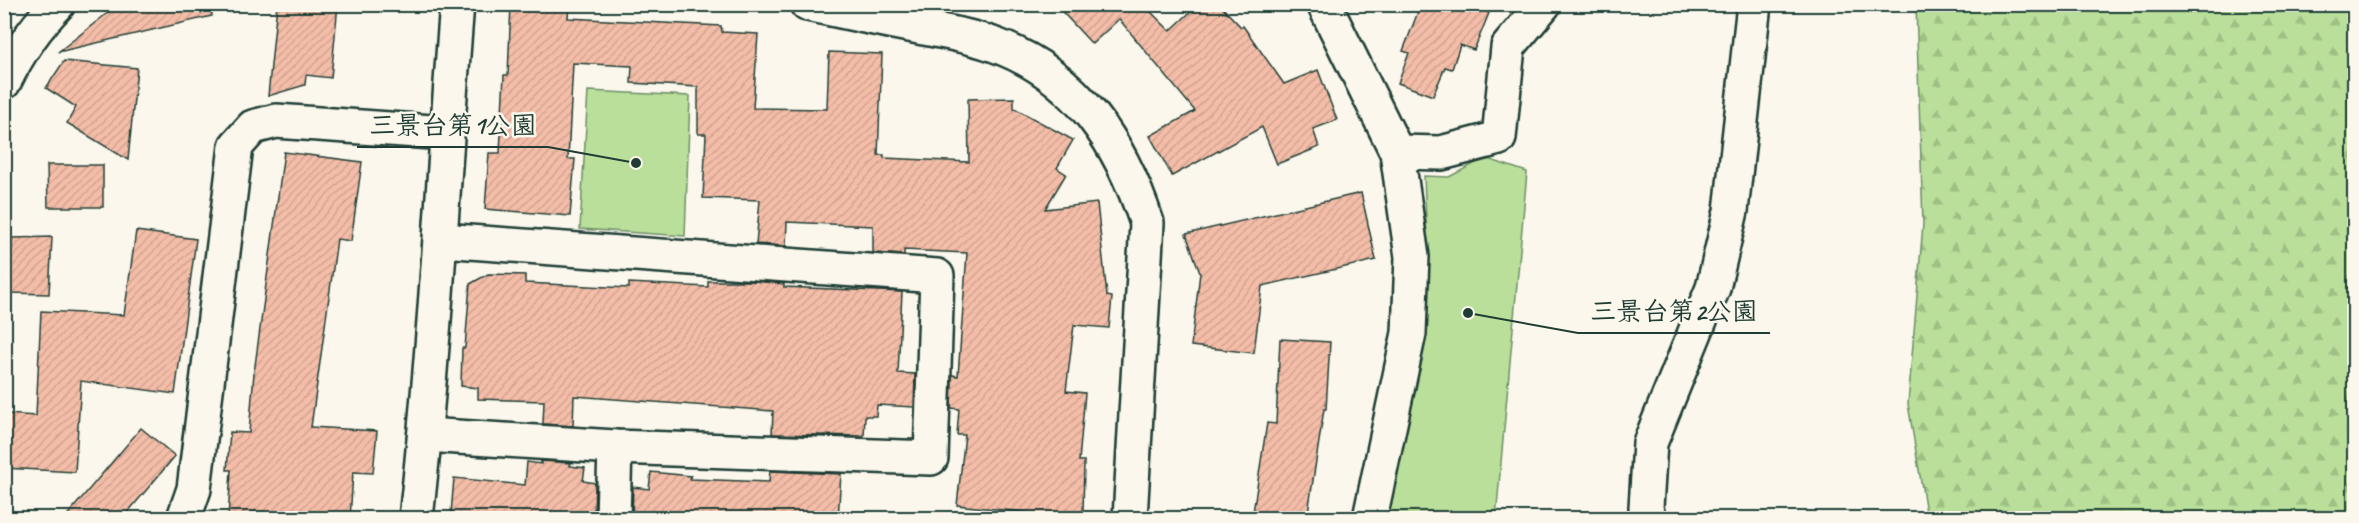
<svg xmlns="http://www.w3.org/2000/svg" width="2359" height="523" font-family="Caveat,'Klee One',sans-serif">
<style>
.forest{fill:url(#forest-firs);stroke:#6c8e67;stroke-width:1.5}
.park{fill:#badf9a;stroke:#6c8e67;stroke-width:1.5}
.building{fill:url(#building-hatch);stroke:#1f3d34;stroke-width:1.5}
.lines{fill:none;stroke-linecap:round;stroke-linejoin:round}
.street-casing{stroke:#1f3d34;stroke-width:38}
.secondary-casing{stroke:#1f3d34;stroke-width:38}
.street{stroke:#fbf7ec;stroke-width:33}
.secondary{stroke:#fbf7ec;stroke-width:33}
.leader{fill:none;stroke:#1f3d34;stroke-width:2}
.callout-dot{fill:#1f3d34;stroke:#fbf7ec;stroke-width:2}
.callout-label{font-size:26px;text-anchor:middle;font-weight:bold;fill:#1f3d34;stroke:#fbf7ec;stroke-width:5;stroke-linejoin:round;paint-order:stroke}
</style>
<defs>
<pattern id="forest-firs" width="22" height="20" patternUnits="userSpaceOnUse" patternTransform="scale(1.5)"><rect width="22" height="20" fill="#badf9a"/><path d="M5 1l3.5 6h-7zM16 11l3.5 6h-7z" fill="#9fc085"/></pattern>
<pattern id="building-hatch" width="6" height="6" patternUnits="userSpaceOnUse" patternTransform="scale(1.5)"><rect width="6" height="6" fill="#f4bda8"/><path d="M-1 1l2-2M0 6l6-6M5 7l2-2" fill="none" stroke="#d1a391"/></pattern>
</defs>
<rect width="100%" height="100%" fill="#fbf7ec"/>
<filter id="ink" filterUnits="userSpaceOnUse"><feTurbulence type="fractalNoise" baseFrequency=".0167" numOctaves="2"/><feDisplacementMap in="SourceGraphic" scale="12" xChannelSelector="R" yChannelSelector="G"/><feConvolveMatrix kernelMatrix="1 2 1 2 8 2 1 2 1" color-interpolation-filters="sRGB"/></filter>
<g filter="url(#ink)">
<path class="forest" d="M 1916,5 L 2354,5 L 2354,518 L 1927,518 L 1908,404 L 1923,224 Z"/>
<g class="park">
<path d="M 588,91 L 690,96 L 685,236 L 580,229 Z"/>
<path d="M 1485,158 L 1527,172 L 1496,518 L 1387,518 L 1417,359 L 1428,266 L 1424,176 L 1449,177 Z"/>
</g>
<g class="building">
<path d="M 119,4 L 211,4 L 212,16 L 58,52 Z"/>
<path d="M 277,4 L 338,4 L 331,78 L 306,75 L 305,85 L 268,96 Z"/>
<path d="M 511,4 L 569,4 L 568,18 L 721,26 L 722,32 L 758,34 L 753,108 L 827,109 L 829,52 L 882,54 L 878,155 L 884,155 L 884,158 L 969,162 L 968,99 L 1014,98 L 1014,108 L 1073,140 L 1057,168 L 1066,174 L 1045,209 L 1097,203 L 1107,296 L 1112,297 L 1109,328 L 1074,325 L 1066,391 L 1085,393 L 1079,461 L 1084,461 L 1083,516 L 1031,515 L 1031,513 L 957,505 L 965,435 L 957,435 L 959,409 L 951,408 L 952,375 L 958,376 L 967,253 L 904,250 L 904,255 L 873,253 L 873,226 L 787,222 L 786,246 L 756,244 L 760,200 L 703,198 L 706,134 L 698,134 L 698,87 L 631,83 L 632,66 L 573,63 L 568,159 L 575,159 L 570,216 L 485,209 L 489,153 L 500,153 L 504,75 L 508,75 Z"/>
<path d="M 1055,4 L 1143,4 L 1170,31 L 1199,4 L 1219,4 L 1241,27 L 1243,26 L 1284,84 L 1318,70 L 1337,120 L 1313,129 L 1319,147 L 1277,164 L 1262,127 L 1172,176 L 1150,136 L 1195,111 L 1119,19 L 1092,44 Z"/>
<path d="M 1421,4 L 1468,4 L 1489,13 L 1474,50 L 1460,45 L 1452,69 L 1445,67 L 1433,96 L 1398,83 L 1409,53 L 1403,51 Z"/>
<path d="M 64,61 L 137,68 L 128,160 L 67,123 L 76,107 L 46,88 Z"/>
<path d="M 284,152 L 362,162 L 351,241 L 337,239 L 311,427 L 377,431 L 373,473 L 353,472 L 350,519 L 228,519 L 231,470 L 227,470 L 230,432 L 249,433 L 254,373 Z"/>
<path d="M 47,165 L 103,165 L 103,207 L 48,207 Z"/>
<path d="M 1361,193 L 1376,260 L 1262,286 L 1254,353 L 1191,346 L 1200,273 L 1186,234 Z"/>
<path d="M 136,231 L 196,239 L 175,394 L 81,381 L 75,472 L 4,468 L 7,414 L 36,416 L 41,311 L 124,315 Z"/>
<path d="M 52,237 L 49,294 L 9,293 L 12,238 Z"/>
<path d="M 488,274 L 525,275 L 525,283 L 629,288 L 629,283 L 708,287 L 708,281 L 754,281 L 784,284 L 784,287 L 902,292 L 898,373 L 915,374 L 914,407 L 877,405 L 876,416 L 865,416 L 864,436 L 772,434 L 773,411 L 574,396 L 573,426 L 543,424 L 544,401 L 478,399 L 478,388 L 461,386 L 462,348 L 465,348 L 470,284 Z"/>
<path d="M 1280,339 L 1330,342 L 1326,409 L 1324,409 L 1307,519 L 1252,519 L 1267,423 L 1276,424 Z"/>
<path d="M 141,428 L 175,456 L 122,519 L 64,519 Z"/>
<path d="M 541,461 L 571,463 L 570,466 L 585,468 L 583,481 L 595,483 L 594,516 L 563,513 L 562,519 L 495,519 L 451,514 L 454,478 L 525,485 L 527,462 L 541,464 Z"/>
<path d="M 770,471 L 841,474 L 838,519 L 632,519 L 633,487 L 649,489 L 651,472 L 691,476 L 690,479 L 769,482 Z"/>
</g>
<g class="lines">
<g class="street-casing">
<g id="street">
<path d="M 1324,4 L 1397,152 L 1412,257 L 1409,333 L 1370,518"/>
<path d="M 1397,152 L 1441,153 L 1499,138 L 1508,47 L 1544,4"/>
<path d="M 425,435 L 615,447 L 931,458 L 937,276 L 442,240"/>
<path d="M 184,518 L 194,489 L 236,146 L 253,127 L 276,121 L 446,133"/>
<path d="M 613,518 L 615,447"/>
<path d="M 1648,518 L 1646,507 L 1650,443 L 1713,288 L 1731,211 L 1754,4"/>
</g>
</g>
<g class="secondary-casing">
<g id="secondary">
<path d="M 807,4 C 845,12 882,20 919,27 C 945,32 971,36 995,45 C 1078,75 1121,144 1147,223 L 1130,518"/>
<path d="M 4,82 C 18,53 35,27 58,4"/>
<path d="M 416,518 C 435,347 443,176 457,4"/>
</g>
</g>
<use href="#street" class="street"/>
<use href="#secondary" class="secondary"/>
</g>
</g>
<path class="leader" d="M636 163L548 147H357M1468 313L1578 333H1770"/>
<g class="callout-dot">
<circle cx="636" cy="163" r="6"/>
<circle cx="1468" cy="313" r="6"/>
</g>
<g class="callout-label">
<text x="453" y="134">三景台第1公園</text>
<text x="1674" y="320">三景台第2公園</text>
</g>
<rect width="2359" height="523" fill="none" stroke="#fbf7ec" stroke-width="24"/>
<rect x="12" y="12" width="2335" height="499" fill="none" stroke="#1f3d34" stroke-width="2" filter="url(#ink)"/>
</svg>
